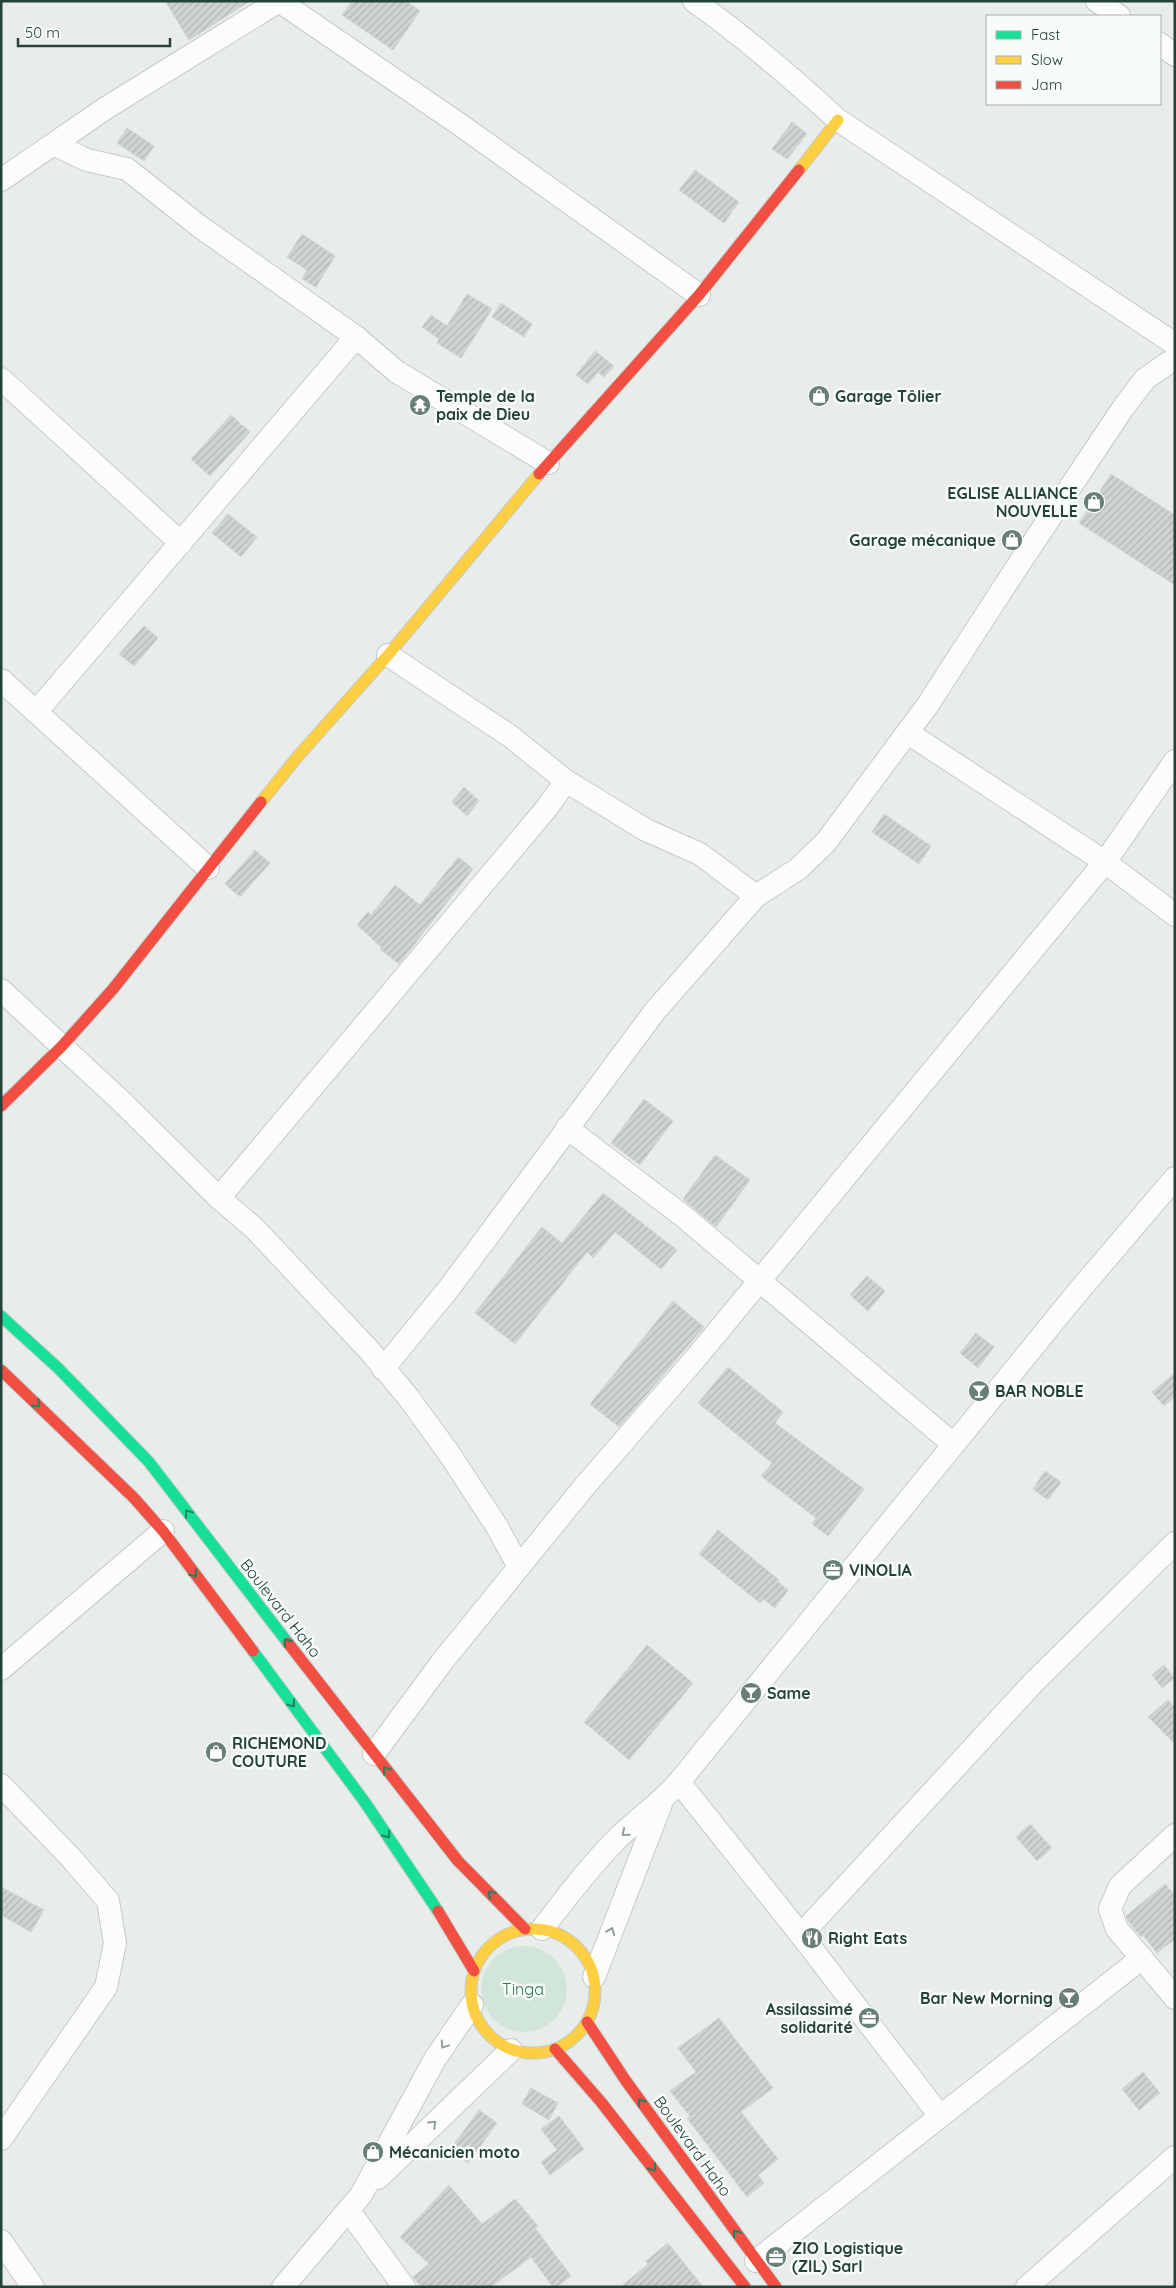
<svg xmlns="http://www.w3.org/2000/svg" width="1176" height="2288" font-family="Quicksand,sans-serif">
<style>
.green{fill:#d1e6d8}
.building{fill:url(#building-hatch);stroke:#d1d6d4}
.lines{fill:none;stroke-linecap:round;stroke-linejoin:round}
.street-casing{stroke:#c5cac8;stroke-width:24}
.fast-casing{stroke:#c3cbc8;stroke-width:13}
.slow-casing{stroke:#c3cbc8;stroke-width:13}
.jam-casing{stroke:#c3cbc8;stroke-width:13}
.street{stroke:#fcfcfc;stroke-width:22}
.fast{stroke:#16e098;stroke-width:11}
.slow{stroke:#ffcf43;stroke-width:11}
.jam{stroke:#f24e42;stroke-width:11}
.oneway{stroke:#1e8160}
.oneway2{stroke:#909f9b}
.labels{text-anchor:middle;stroke-width:5;stroke-linejoin:round;paint-order:stroke}
.poi-label{font-size:16px;font-weight:bold;fill:#24423a;stroke:#f7fbf9;text-anchor:start}
.street-label{font-size:16px;fill:#24423a;stroke:#f7fbf9}
.park-label{font-size:16px;fill:#2d7a4b;stroke:#f7fbf9}
</style>
<defs>
<pattern id="building-hatch" width="6" height="6" patternUnits="userSpaceOnUse" patternTransform="scale(1.25)"><rect width="6" height="6" fill="#cfd4d2"/><path d="M-1 1l2-2M0 6l6-6M5 7l2-2" fill="none" stroke="#b2b7b5"/></pattern>
</defs>
<rect width="100%" height="100%" fill="#e8edeb"/>
<circle class="green" cx="524" cy="1989" r="43"/>
<g class="building">
<path d="M 165,1 L 250,1 L 189,40 Z"/>
<path d="M 352,1 L 406,1 L 420,11 L 393,50 L 342,15 Z"/>
<path d="M 792,122 L 807,134 L 787,159 L 772,149 Z"/>
<path d="M 127,128 L 154,146 L 144,161 L 117,143 Z"/>
<path d="M 695,170 L 739,202 L 724,223 L 679,190 Z"/>
<path d="M 302,234 L 335,256 L 316,287 L 302,279 L 307,270 L 287,257 Z"/>
<path d="M 467,294 L 492,309 L 461,358 L 437,343 L 439,339 L 422,327 L 431,315 L 447,326 Z"/>
<path d="M 501,303 L 532,324 L 524,337 L 492,317 Z"/>
<path d="M 595,351 L 614,366 L 604,377 L 598,372 L 588,384 L 576,375 Z"/>
<path d="M 231,415 L 250,432 L 210,476 L 191,459 Z"/>
<path d="M 1111,474 L 1175,515 L 1175,585 L 1079,523 Z"/>
<path d="M 228,514 L 257,537 L 241,557 L 212,533 Z"/>
<path d="M 144,626 L 158,638 L 134,666 L 119,654 Z"/>
<path d="M 464,787 L 479,801 L 467,816 L 452,802 Z"/>
<path d="M 884,814 L 931,846 L 919,864 L 872,832 Z"/>
<path d="M 255,850 L 270,863 L 240,897 L 225,884 Z"/>
<path d="M 458,857 L 473,869 L 399,964 L 380,949 L 381,947 L 357,925 L 368,912 L 371,915 L 395,885 L 420,905 Z"/>
<path d="M 644,1099 L 673,1121 L 640,1165 L 611,1143 Z"/>
<path d="M 715,1155 L 750,1180 L 716,1227 L 683,1199 Z"/>
<path d="M 603,1193 L 677,1250 L 661,1269 L 615,1232 L 593,1258 L 587,1252 L 515,1344 L 475,1313 L 542,1227 L 562,1243 Z"/>
<path d="M 867,1276 L 885,1291 L 868,1311 L 850,1295 Z"/>
<path d="M 673,1301 L 704,1327 L 619,1427 L 590,1404 Z"/>
<path d="M 976,1333 L 994,1347 L 978,1368 L 960,1353 Z"/>
<path d="M 728,1367 L 783,1412 L 775,1423 L 864,1489 L 828,1536 L 812,1524 L 816,1518 L 761,1476 L 772,1463 L 698,1403 Z"/>
<path d="M 1175,1373 L 1175,1397 L 1164,1406 L 1152,1392 Z"/>
<path d="M 1045,1471 L 1061,1482 L 1048,1500 L 1033,1489 Z"/>
<path d="M 718,1530 L 779,1580 L 777,1581 L 788,1590 L 775,1608 L 763,1599 L 760,1603 L 699,1554 Z"/>
<path d="M 647,1645 L 693,1683 L 629,1760 L 584,1722 Z"/>
<path d="M 1164,1665 L 1174,1678 L 1162,1688 L 1152,1675 Z"/>
<path d="M 1168,1700 L 1175,1708 L 1175,1744 L 1148,1717 Z"/>
<path d="M 1030,1824 L 1052,1848 L 1037,1861 L 1016,1837 Z"/>
<path d="M 1165,1884 L 1175,1895 L 1175,1939 L 1157,1953 L 1143,1935 L 1141,1937 L 1129,1922 L 1126,1916 Z"/>
<path d="M 1,1887 L 44,1910 L 31,1932 L 1,1915 Z"/>
<path d="M 719,2018 L 773,2088 L 741,2112 L 778,2159 L 758,2175 L 764,2183 L 747,2197 L 687,2118 L 690,2116 L 670,2091 L 696,2072 L 678,2048 Z"/>
<path d="M 1143,2072 L 1160,2093 L 1139,2110 L 1122,2089 Z"/>
<path d="M 531,2088 L 558,2103 L 549,2120 L 522,2104 Z"/>
<path d="M 479,2110 L 497,2123 L 468,2163 L 450,2150 Z"/>
<path d="M 559,2116 L 584,2149 L 550,2175 L 541,2162 L 557,2150 L 541,2129 Z"/>
<path d="M 449,2185 L 482,2224 L 515,2199 L 538,2226 L 535,2228 L 571,2276 L 556,2287 L 553,2287 L 531,2257 L 491,2287 L 421,2287 L 413,2277 L 429,2264 L 400,2237 Z"/>
<path d="M 668,2243 L 703,2287 L 621,2287 L 648,2264 L 646,2261 Z"/>
</g>
<g class="lines">
<g class="street-casing">
<g id="street">
<path d="M 279,1 L 459,124 L 699,295"/>
<path d="M 694,1 C 745,37 792,78 838,120 L 1175,344"/>
<path d="M 1097,1 L 1119,16"/>
<path d="M 1160,44 L 1175,55"/>
<path d="M 55,145 L 87,160 L 127,169 L 199,226 L 356,337 L 397,372 L 548,463"/>
<path d="M 1,180 L 106,108 L 279,1"/>
<path d="M 1,379 L 181,543"/>
<path d="M 388,655 L 510,736 L 566,781 L 646,830 L 700,854 L 756,896"/>
<path d="M 1,680 L 208,868"/>
<path d="M 36,712 L 356,337"/>
<path d="M 908,733 L 1105,862 L 1175,761"/>
<path d="M 1,990 L 121,1101 L 219,1198 L 255,1229 L 368,1349 L 408,1397 L 448,1452 L 496,1525 L 519,1567"/>
<path d="M 567,1128 L 683,1216 L 953,1444"/>
<path d="M 219,1198 L 546,809 L 566,781"/>
<path d="M 383,1369 L 450,1287 L 655,1011 L 756,896 L 798,869 L 826,842 L 927,706 L 1013,573 L 1123,408 L 1145,379 L 1168,363 L 1175,360"/>
<path d="M 1,1669 L 163,1531"/>
<path d="M 374,1754 L 442,1662 L 584,1487 L 695,1359 L 1105,862 L 1175,915"/>
<path d="M 679,1782 L 801,1935 L 940,2116"/>
<path d="M 1,1785 L 72,1859 L 108,1901 L 115,1943 L 106,1987 L 1,2139"/>
<path d="M 1175,1835 L 1120,1886 L 1110,1909 L 1117,1929 L 1175,1998"/>
<path d="M 542,1929 C 565,1899 587,1870 613,1843 C 634,1821 659,1805 679,1782 L 1077,1293 L 1175,1178"/>
<path d="M 801,1935 L 1033,1683 L 1175,1543"/>
<path d="M 594,1977 L 661,1804"/>
<path d="M 378,2178 L 511,2050"/>
<path d="M 349,2211 L 404,2287"/>
<path d="M 1,2241 L 33,2287"/>
<path d="M 756,2261 L 1142,1958"/>
<path d="M 283,2287 L 361,2195 L 435,2059 L 472,2005"/>
<path d="M 1027,2287 L 1175,2157"/>
</g>
</g>
<g class="fast-casing">
<g id="fast">
<path d="M 1,1316 L 58,1368 L 149,1462 L 288,1643"/>
<path d="M 253,1651 L 364,1801 L 438,1911"/>
</g>
</g>
<g class="slow-casing">
<g id="slow">
<path d="M 799,170 L 838,120"/>
<path d="M 261,802 L 299,755 L 388,655 L 539,474"/>
<circle cx="533" cy="1991" r="62"/>
</g>
</g>
<g class="jam-casing">
<g id="jam">
<path d="M 539,474 L 699,295 L 799,170"/>
<path d="M 1,1106 L 62,1046 L 113,989 L 261,802"/>
<path d="M 1,1370 L 134,1498 L 163,1531 L 253,1651"/>
<path d="M 288,1643 L 458,1861 L 525,1929"/>
<path d="M 438,1911 L 474,1971"/>
<path d="M 587,2022 L 626,2081 L 776,2287"/>
<path d="M 555,2049 L 601,2102 L 745,2287"/>
</g>
</g>
<use href="#street" class="street"/>
<use href="#fast" class="fast"/>
<use href="#slow" class="slow"/>
<use href="#jam" class="jam"/>
</g>
<defs><path id="oneway-chevron" d="M-2-3.5L2.5 0L-2 3.5" fill="none" stroke-width="1.6" stroke-linecap="round" stroke-linejoin="round" transform="scale(1.25)"/></defs>
<g class="oneway">
<use href="#oneway-chevron" transform="translate(37 1404) rotate(44)"/>
<use href="#oneway-chevron" transform="translate(188 1513) rotate(-127)"/>
<use href="#oneway-chevron" transform="translate(194 1574) rotate(54)"/>
<use href="#oneway-chevron" transform="translate(287 1642) rotate(-128)"/>
<use href="#oneway-chevron" transform="translate(292 1704) rotate(53)"/>
<use href="#oneway-chevron" transform="translate(386 1770) rotate(-127)"/>
<use href="#oneway-chevron" transform="translate(387 1835) rotate(55)"/>
<use href="#oneway-chevron" transform="translate(491 1894) rotate(-135)"/>
<use href="#oneway-chevron" transform="translate(641 2102) rotate(-126)"/>
<use href="#oneway-chevron" transform="translate(653 2168) rotate(52)"/>
<use href="#oneway-chevron" transform="translate(736 2233) rotate(-126)"/>
</g>
<g class="oneway2">
<use href="#oneway-chevron" transform="translate(625 1833) rotate(140)"/>
<use href="#oneway-chevron" transform="translate(611 1931) rotate(-68)"/>
<use href="#oneway-chevron" transform="translate(444 2045) rotate(124)"/>
<use href="#oneway-chevron" transform="translate(433 2124) rotate(-44)"/>
</g>
<defs>
<g id="shop-disc" transform="scale(1.125)"><circle r="9.5" fill="#697e78" stroke="#f7fbf9"/><path d="M-5-2.5h2.3a2.7 3.5 0 0 1 5.4 0H5L5.5 6h-11ZM-1.5-2.5h3a1.5 2.3 0 0 0-3 0Z" fill="#fff"/></g>
<g id="temple-disc" transform="scale(1.125)"><circle r="9.5" fill="#697e78" stroke="#f7fbf9"/><path d="M0-6L5-2H3V0L6.5 2.5H4V6H1.5V3h-3V6H-4V2.5H-6.5L-3 0V-2H-5Z" fill="#fff"/></g>
<g id="bar-disc" transform="scale(1.125)"><circle r="9.5" fill="#697e78" stroke="#f7fbf9"/><path d="M-6-5H6L.8 .8V4.5H3.5V6h-7V4.5H-.8V.8Z" fill="#fff"/></g>
<g id="office-disc" transform="scale(1.125)"><circle r="9.5" fill="#697e78" stroke="#f7fbf9"/><path d="M-6-3h4V-5.5h4V-3h4V5H-6ZM-1-4.5V-3h2v-1.5ZM-6 0V1H6V0Z" fill="#fff"/></g>
<g id="restaurant-disc" transform="scale(1.125)"><circle r="9.5" fill="#697e78" stroke="#f7fbf9"/><path d="M-5-6h1v4h1v-4h1v4h1v-4h1v5L-1.5 .5V6h-2V.5L-5-1ZM5-6V6H3V1.5H1.5Q1.5-4 5-6Z" fill="#fff"/></g>
</defs>
<g fill-rule="evenodd">
<use href="#shop-disc" x="819" y="396"/>
<use href="#temple-disc" x="420" y="405"/>
<use href="#shop-disc" x="1094" y="502"/>
<use href="#shop-disc" x="1012" y="540"/>
<use href="#bar-disc" x="979" y="1391"/>
<use href="#office-disc" x="833" y="1570"/>
<use href="#bar-disc" x="751" y="1693"/>
<use href="#shop-disc" x="216" y="1752"/>
<use href="#restaurant-disc" x="812" y="1938"/>
<use href="#bar-disc" x="1069" y="1998"/>
<use href="#office-disc" x="869" y="2018"/>
<use href="#shop-disc" x="373" y="2152"/>
<use href="#office-disc" x="776" y="2257"/>
</g>
<g class="labels">
<g class="poi-label">
<text x="436" y="402">Temple de la<tspan x="436" dy="18">paix de Dieu</tspan></text>
<text x="835" y="402">Garage Tôlier</text>
<text x="1078" y="499" text-anchor="end">EGLISE ALLIANCE<tspan x="1078" dy="18">NOUVELLE</tspan></text>
<text x="996" y="546" text-anchor="end">Garage mécanique</text>
<text x="995" y="1397">BAR NOBLE</text>
<text x="849" y="1576">VINOLIA</text>
<text x="767" y="1699">Same</text>
<text x="232" y="1749">RICHEMOND<tspan x="232" dy="18">COUTURE</tspan></text>
<text x="828" y="1944">Right Eats</text>
<text x="1053" y="2004" text-anchor="end">Bar New Morning</text>
<text x="853" y="2015" text-anchor="end">Assilassimé<tspan x="853" dy="18">solidarité</tspan></text>
<text x="389" y="2158">Mécanicien moto</text>
<text x="792" y="2254">ZIO Logistique<tspan x="792" dy="18">(ZIL) Sarl</tspan></text>
</g>
<g class="street-label">
<text transform="translate(281 1608) rotate(52)" y="6">Boulevard Haho</text>
<text transform="translate(693 2146) rotate(54)" y="6">Boulevard Haho</text>
</g>
<g class="park-label">
<text x="523" y="1995">Tinga</text>
</g>
</g>
<rect width="1176" height="2288" fill="none" stroke="#24423a" stroke-width="5"/>
<rect x="986" y="15" width="175" height="90" fill="#f7fbf9" stroke="#a3b1ad"/>
<rect x="996" y="31" width="25" height="8" fill="#16e098" stroke="#a3b1ad"/>
<text x="1031" y="40" font-size="15" fill="#24423a">Fast</text>
<rect x="996" y="56" width="25" height="8" fill="#ffcf43" stroke="#a3b1ad"/>
<text x="1031" y="65" font-size="15" fill="#24423a">Slow</text>
<rect x="996" y="81" width="25" height="8" fill="#f24e42" stroke="#a3b1ad"/>
<text x="1031" y="90" font-size="15" fill="#24423a">Jam</text>
<path d="M18 38v8h152v-8" fill="none" stroke="#24423a" stroke-width="2.5"/>
<text x="25" y="38" font-size="15" fill="#24423a" stroke="#f7fbf9" stroke-width="4" paint-order="stroke">50 m</text>
</svg>
